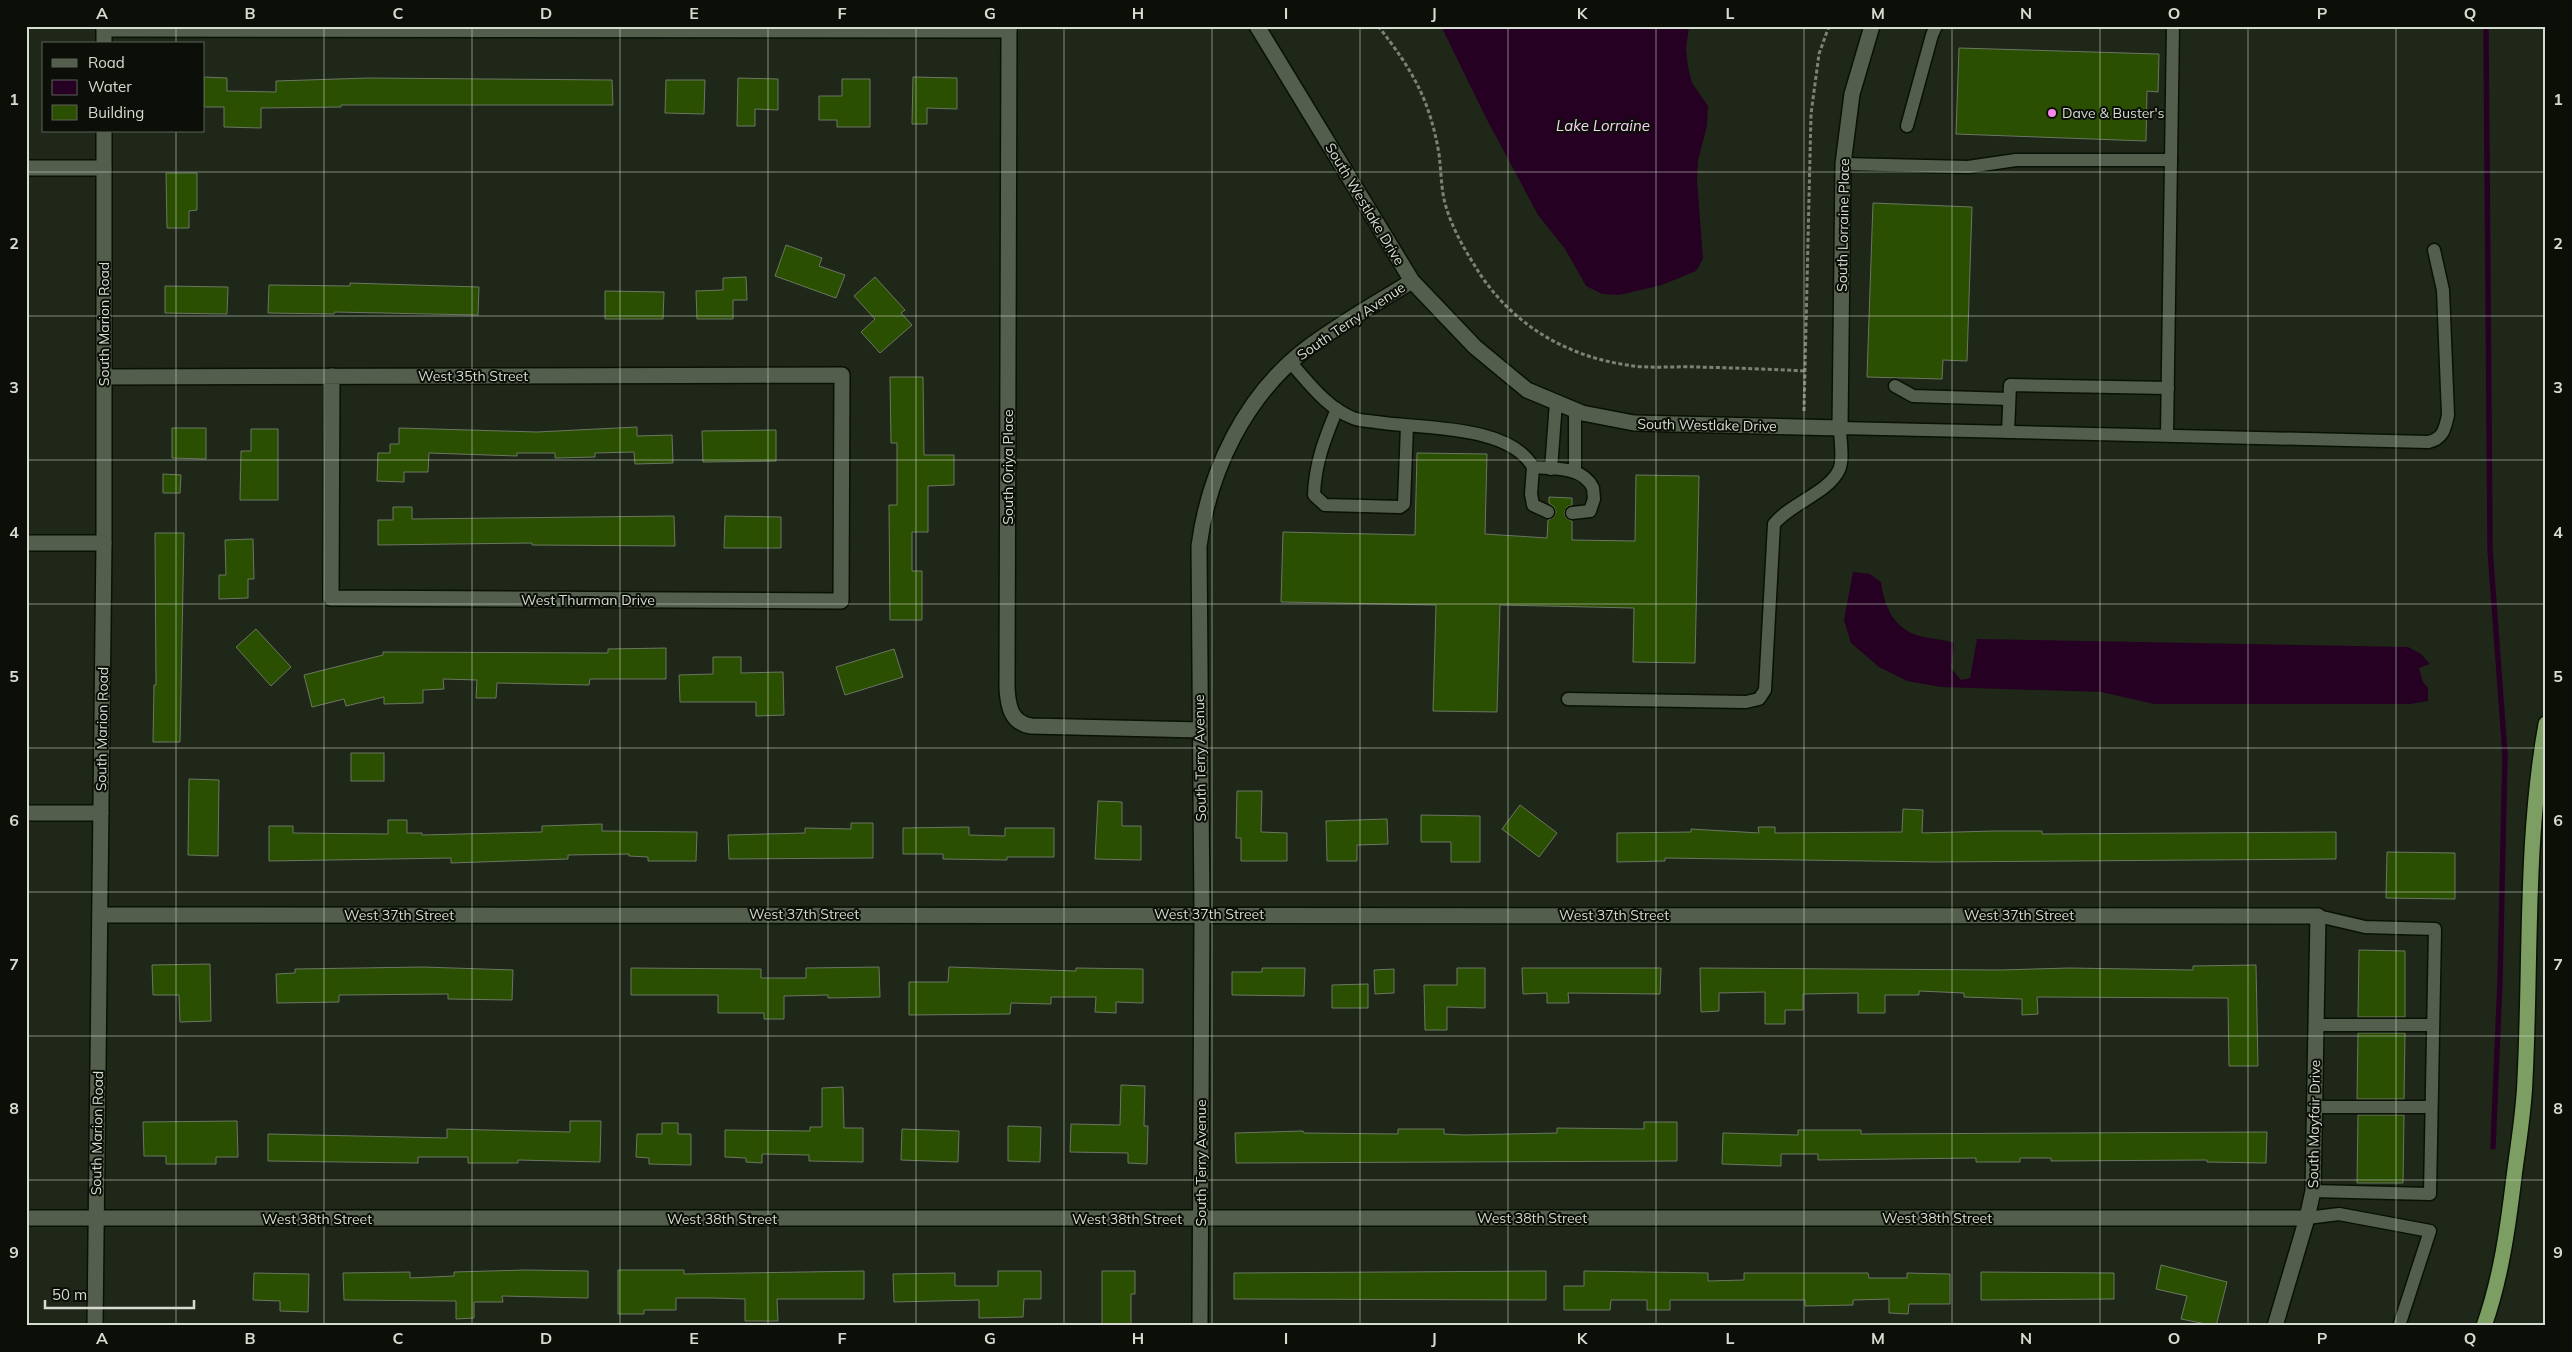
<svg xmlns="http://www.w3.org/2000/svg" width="2572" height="1352" font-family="Mulish,sans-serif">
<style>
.water{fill:#260023}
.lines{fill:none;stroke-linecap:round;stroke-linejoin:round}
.stream{stroke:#260023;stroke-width:5.5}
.building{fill:#2b4f00;stroke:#6b7663}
.service-casing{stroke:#091104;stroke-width:15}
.minor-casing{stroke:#091104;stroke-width:18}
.tertiary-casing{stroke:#091104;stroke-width:18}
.secondary-casing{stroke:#091104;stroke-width:18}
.motorway-casing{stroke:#091104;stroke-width:18}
.path{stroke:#7b8376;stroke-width:3;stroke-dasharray:4 2.5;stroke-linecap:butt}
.service{stroke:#535e4c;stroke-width:12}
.minor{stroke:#535e4c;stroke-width:15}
.tertiary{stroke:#535e4c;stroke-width:15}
.secondary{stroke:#535e4c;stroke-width:15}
.motorway{stroke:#7c9e62;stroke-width:15}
.grid{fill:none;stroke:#d6dcd2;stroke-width:1;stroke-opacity:0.55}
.poi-dot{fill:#f888ea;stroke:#0b0f08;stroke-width:2}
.labels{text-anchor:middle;stroke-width:4;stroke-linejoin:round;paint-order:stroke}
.poi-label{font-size:14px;fill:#d6dcd2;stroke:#0b0f08;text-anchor:start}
.street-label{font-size:14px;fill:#d6dcd2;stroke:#0b0f08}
.water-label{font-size:15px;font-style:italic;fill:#f8d4f2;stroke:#0b0f08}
.neatline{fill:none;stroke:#d6dcd2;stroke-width:2}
.grid-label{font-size:16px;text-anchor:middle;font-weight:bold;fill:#d6dcd2}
</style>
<rect width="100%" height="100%" fill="#1f2818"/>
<g class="water">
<path d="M 1441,26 L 1689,26 L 1686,49 L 1688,67 L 1692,83 L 1708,106 L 1707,126 L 1698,160 L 1697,179 L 1703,259 L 1696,271 L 1662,285 L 1619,295 L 1602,294 L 1586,286 L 1565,249 L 1538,215 L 1486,118 Z"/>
<path d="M 1853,572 L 1870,574 L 1881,582 C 1884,606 1894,629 1920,636 C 1931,639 1943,639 1954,643 L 1951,668 L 1961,680 L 1970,678 L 1977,639 L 2408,647 L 2421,654 L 2430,664 L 2419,668 L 2423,682 L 2428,688 L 2428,701 L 2410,704 L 2154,704 L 2101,692 L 1941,687 L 1907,681 L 1879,667 L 1851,643 L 1844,620 Z"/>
</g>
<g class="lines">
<path class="stream" d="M 2486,26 L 2490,549 L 2505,754 L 2500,981 L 2493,1147"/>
</g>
<g class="building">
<path d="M 1959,48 L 2159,54 L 2158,92 L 2147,91 L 2146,141 L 1956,134 Z"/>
<path d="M 204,77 L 227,78 L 227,91 L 276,92 L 276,81 L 368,78 L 612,80 L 613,105 L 341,105 L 341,107 L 261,108 L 261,128 L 224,127 L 224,107 L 204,107 Z"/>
<path d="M 913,77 L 957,78 L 957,109 L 927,108 L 927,124 L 912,124 Z"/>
<path d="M 738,78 L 778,79 L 778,110 L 755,109 L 755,126 L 737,126 Z"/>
<path d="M 842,79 L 870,79 L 870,127 L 837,127 L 837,120 L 819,120 L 819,96 L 842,96 Z"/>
<path d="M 666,80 L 705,80 L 704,114 L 665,113 Z"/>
<path d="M 166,173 L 197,173 L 197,210 L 189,211 L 189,228 L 167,228 Z"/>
<path d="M 1873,203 L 1972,207 L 1967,361 L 1943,360 L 1942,379 L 1867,377 Z"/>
<path d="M 786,245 L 822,258 L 819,266 L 845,275 L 836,298 L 775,276 Z"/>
<path d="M 746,277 L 747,300 L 733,300 L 733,319 L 697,319 L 696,291 L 723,290 L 723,278 Z"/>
<path d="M 875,277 L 905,310 L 901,313 L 912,325 L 880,353 L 861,332 L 875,319 L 854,296 Z"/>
<path d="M 350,283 L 479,287 L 478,315 L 335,312 L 334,314 L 268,313 L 269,285 L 350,286 Z"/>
<path d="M 165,286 L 228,287 L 227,314 L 165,313 Z"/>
<path d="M 605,291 L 664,292 L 663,319 L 605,319 Z"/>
<path d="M 890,377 L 923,377 L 924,455 L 954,455 L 954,485 L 928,486 L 928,532 L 912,532 L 912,571 L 922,571 L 922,620 L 890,620 L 889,505 L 897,505 L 897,443 L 891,443 Z"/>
<path d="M 637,427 L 637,436 L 672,435 L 673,463 L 635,464 L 634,452 L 595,453 L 595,457 L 555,458 L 555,453 L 517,453 L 517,456 L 429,453 L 428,472 L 404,472 L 404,482 L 377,481 L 378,453 L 390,453 L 390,444 L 399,444 L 399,428 L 537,432 Z"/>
<path d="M 172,428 L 206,428 L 206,459 L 172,458 Z"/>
<path d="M 251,429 L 278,429 L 278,500 L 240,500 L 241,451 L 251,451 Z"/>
<path d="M 776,430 L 776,461 L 703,462 L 702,431 Z"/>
<path d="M 1417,453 L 1487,454 L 1485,534 L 1547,538 L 1548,520 L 1553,518 L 1556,512 L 1554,507 L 1549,503 L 1549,497 L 1572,498 L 1572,505 L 1567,507 L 1564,513 L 1566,518 L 1572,521 L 1572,540 L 1635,541 L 1636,475 L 1699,476 L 1695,663 L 1633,662 L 1634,608 L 1500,605 L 1497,712 L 1433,711 L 1436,605 L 1281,602 L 1283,532 L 1415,535 Z"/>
<path d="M 163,474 L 181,475 L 180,493 L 163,493 Z"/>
<path d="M 393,507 L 412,507 L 412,519 L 674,516 L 675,546 L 532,545 L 532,543 L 378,545 L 378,520 L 393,520 Z"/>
<path d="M 725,516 L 781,517 L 781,548 L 724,548 Z"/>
<path d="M 155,533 L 184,533 L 180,742 L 153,742 L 154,685 L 156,685 Z"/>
<path d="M 253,539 L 254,579 L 248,579 L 248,598 L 219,599 L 219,575 L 226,575 L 225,540 Z"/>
<path d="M 256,629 L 291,667 L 271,686 L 236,647 Z"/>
<path d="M 666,648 L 666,679 L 590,679 L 589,685 L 497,683 L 496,698 L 476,698 L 477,680 L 443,679 L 444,689 L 423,690 L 423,703 L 384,704 L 384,697 L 346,706 L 344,699 L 312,707 L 304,675 L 383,655 L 383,652 L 608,653 L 608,649 Z"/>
<path d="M 894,649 L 903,677 L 845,695 L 836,667 Z"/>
<path d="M 713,657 L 741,657 L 741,673 L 783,672 L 784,715 L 756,716 L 756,702 L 680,702 L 679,675 L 713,674 Z"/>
<rect x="351" y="753" width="33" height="28"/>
<path d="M 189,779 L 219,780 L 218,856 L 188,855 Z"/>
<path d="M 1237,791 L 1262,791 L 1261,832 L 1287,833 L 1287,861 L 1241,861 L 1241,838 L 1236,838 Z"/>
<path d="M 1098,801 L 1122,802 L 1122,826 L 1141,826 L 1141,860 L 1095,859 Z"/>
<path d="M 1520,805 L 1557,833 L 1539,857 L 1502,829 Z"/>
<path d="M 1903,809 L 1923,810 L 1922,833 L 1994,831 L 2042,831 L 2042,834 L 2336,832 L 2336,859 L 1936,862 L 1665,858 L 1665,861 L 1617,862 L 1617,833 L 1691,832 L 1691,829 L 1759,833 L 1758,827 L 1775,827 L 1775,833 L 1902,832 Z"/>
<path d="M 1421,815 L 1480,816 L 1480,862 L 1451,862 L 1451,842 L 1421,842 Z"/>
<path d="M 1387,819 L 1388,844 L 1357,845 L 1357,861 L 1327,861 L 1326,821 Z"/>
<path d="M 388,820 L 407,820 L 407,833 L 422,833 L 422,835 L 542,832 L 542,826 L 602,824 L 602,831 L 697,832 L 696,861 L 648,861 L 648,857 L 629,856 L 629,854 L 568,855 L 568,859 L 451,863 L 451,858 L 269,861 L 269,826 L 293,826 L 293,833 L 388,834 Z"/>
<path d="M 851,823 L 873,823 L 873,858 L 729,859 L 728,835 L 805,833 L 805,828 L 851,829 Z"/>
<path d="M 969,827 L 969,835 L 1005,836 L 1005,828 L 1054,828 L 1054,857 L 1007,857 L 1007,860 L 943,859 L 943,854 L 903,854 L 903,828 Z"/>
<path d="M 2387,852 L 2455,853 L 2455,899 L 2386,898 Z"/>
<path d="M 2359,950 L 2405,951 L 2405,1017 L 2358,1017 Z"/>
<path d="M 210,964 L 211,1021 L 180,1022 L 179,995 L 153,995 L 152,965 Z"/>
<path d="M 2256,965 L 2258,1066 L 2229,1066 L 2228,998 L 2037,997 L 2038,1014 L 2022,1015 L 2022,999 L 1964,997 L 1964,993 L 1919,991 L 1919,995 L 1885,995 L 1885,1013 L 1858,1013 L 1858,993 L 1803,994 L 1803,1010 L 1785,1010 L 1785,1024 L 1765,1024 L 1765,992 L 1719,993 L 1719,1011 L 1701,1012 L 1700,968 L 2000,970 L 2069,968 L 2193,970 L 2193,966 Z"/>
<path d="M 423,967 L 513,970 L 512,1000 L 448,999 L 448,994 L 339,995 L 339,1002 L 277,1003 L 276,974 L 295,973 L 295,969 Z"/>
<path d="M 879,967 L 880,997 L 828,998 L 828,995 L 784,996 L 784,1019 L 764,1019 L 764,1013 L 718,1013 L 718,995 L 631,995 L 631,968 L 761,969 L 761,978 L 806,978 L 806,968 Z"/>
<path d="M 949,967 L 1076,971 L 1076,968 L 1143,969 L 1143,1003 L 1116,1002 L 1116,1013 L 1095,1012 L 1096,997 L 1051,997 L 1051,1004 L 1011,1003 L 1010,1014 L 909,1015 L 909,982 L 948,982 Z"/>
<path d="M 1262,968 L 1305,968 L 1304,996 L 1232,995 L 1232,972 L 1262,972 Z"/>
<path d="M 1457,968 L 1485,968 L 1485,1008 L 1447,1007 L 1447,1030 L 1425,1030 L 1424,985 L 1457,985 Z"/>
<path d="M 1522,968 L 1661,968 L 1660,994 L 1568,993 L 1569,1003 L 1547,1003 L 1547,993 L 1523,994 Z"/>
<path d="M 1394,969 L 1394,993 L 1375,994 L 1374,970 Z"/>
<path d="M 1368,984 L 1368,1008 L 1332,1008 L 1332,985 Z"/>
<path d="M 2358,1033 L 2405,1033 L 2404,1099 L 2357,1099 Z"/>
<path d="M 1121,1085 L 1145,1086 L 1144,1126 L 1148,1126 L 1147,1164 L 1128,1163 L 1128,1153 L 1070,1152 L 1071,1124 L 1120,1125 Z"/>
<path d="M 843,1087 L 844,1128 L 863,1128 L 863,1162 L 809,1161 L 809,1155 L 762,1154 L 762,1163 L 746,1162 L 746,1158 L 725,1157 L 725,1130 L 810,1131 L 810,1127 L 822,1127 L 822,1088 Z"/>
<path d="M 2358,1115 L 2404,1115 L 2403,1183 L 2357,1183 Z"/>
<path d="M 237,1121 L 238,1157 L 216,1157 L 216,1164 L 166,1164 L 166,1156 L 144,1156 L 143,1122 Z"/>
<path d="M 570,1121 L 601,1121 L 600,1162 L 518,1160 L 518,1163 L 468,1163 L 468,1157 L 418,1157 L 418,1163 L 268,1161 L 268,1134 L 447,1138 L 447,1129 L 570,1132 Z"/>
<path d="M 1644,1122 L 1677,1122 L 1677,1161 L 1236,1163 L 1235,1133 L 1303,1131 L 1304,1133 L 1398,1134 L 1398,1129 L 1444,1129 L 1444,1134 L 1464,1135 L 1557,1133 L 1557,1128 L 1644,1129 Z"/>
<path d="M 662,1123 L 678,1123 L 678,1134 L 691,1134 L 691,1165 L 649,1164 L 649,1158 L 636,1157 L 637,1134 L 662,1134 Z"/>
<path d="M 1008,1126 L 1041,1127 L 1040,1162 L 1008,1161 Z"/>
<path d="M 902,1129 L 959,1131 L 958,1162 L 901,1160 Z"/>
<path d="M 1798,1130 L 1861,1130 L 1861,1134 L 2267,1132 L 2266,1163 L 2207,1162 L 2207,1160 L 2051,1161 L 2051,1158 L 2020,1158 L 2020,1162 L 1976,1162 L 1976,1158 L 1818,1160 L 1818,1154 L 1781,1154 L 1781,1166 L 1722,1164 L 1723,1133 L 1798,1135 Z"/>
<path d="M 2161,1265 L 2227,1282 L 2216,1326 L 2181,1319 L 2187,1296 L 2156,1289 Z"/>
<path d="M 526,1270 L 588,1271 L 588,1298 L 502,1296 L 503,1302 L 474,1302 L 474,1318 L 456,1319 L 456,1301 L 344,1300 L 343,1273 L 410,1272 L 410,1278 L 454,1276 L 454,1272 Z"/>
<path d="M 618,1270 L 684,1270 L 684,1274 L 864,1271 L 864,1299 L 777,1299 L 778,1321 L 745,1321 L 745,1299 L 713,1298 L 676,1298 L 676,1310 L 644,1310 L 644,1314 L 618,1314 Z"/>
<path d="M 998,1271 L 1041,1271 L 1041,1299 L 1024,1299 L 1023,1317 L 979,1318 L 979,1300 L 894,1302 L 893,1274 L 955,1273 L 955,1286 L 998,1286 Z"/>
<path d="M 1102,1271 L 1135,1271 L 1135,1294 L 1131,1294 L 1131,1326 L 1102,1326 Z"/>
<path d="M 1546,1271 L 1546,1300 L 1234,1299 L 1234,1273 Z"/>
<path d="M 1584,1271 L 1708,1273 L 1708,1281 L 1744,1280 L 1744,1273 L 1868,1273 L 1869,1278 L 1907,1278 L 1907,1273 L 1950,1274 L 1950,1304 L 1909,1304 L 1908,1314 L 1889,1313 L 1889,1299 L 1853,1300 L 1853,1305 L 1805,1306 L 1805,1300 L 1670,1300 L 1670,1310 L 1647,1310 L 1647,1300 L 1611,1300 L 1610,1310 L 1564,1310 L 1564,1286 L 1584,1286 Z"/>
<path d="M 1981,1272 L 2114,1273 L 2114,1299 L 1981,1300 Z"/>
<path d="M 254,1273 L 309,1274 L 308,1312 L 280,1311 L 280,1301 L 253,1300 Z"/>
</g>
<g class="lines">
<g class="service-casing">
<g id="service">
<path d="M 1907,126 L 1932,35 L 1936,26"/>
<path d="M 2171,160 L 2173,26"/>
<path d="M 1843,164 L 1968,167 L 2016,160 L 2171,160 L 2167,435"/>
<path d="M 1291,363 C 1309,383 1327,408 1353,418 C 1360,421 1369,421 1376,422 C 1420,429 1509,424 1533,467 C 1554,469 1583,466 1593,488 L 1594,499 L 1590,511 L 1572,513"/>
<path d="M 1895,386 L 1913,396 L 2009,399"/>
<path d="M 1337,409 C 1325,438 1315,463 1314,495 L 1325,505 L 1400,507 L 1404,504 L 1407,426"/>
<path d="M 1575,410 L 1575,472"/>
<path d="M 2008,432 L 2010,385 L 2168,388"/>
<path d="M 1533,467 L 1531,494 L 1533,505 L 1548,512"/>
<path d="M 1551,469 L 1556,402"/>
<path d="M 1568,699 L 1746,702 L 1759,699 L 1765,690 L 1774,524 C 1791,503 1828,493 1839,470 C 1844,460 1840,439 1840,428 L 2428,442 C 2443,439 2445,429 2448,415 L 2443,290 L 2434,250"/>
<path d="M 2316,1025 L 2433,1025"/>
<path d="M 2315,1107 L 2431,1107"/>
<path d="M 2313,1191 L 2430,1194 L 2435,929 L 2365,927 L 2318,916"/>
<path d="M 2307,1218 L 2339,1214 L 2430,1231 L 2399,1326"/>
</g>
</g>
<g class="minor-casing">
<g id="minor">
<path d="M 1009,26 L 1007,688 C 1008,706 1011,723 1031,726 L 1200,730"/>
<path d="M 104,29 L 1009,30"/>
<path d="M 26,168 L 104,168"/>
<path d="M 105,377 L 842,375 L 841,601 L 331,598 L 332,376"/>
<path d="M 26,543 L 104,543"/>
<path d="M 26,813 L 101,813"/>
<path d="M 100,915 L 2318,916 L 2313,1191 L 2307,1218 L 2275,1326"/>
<path d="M 26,1218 L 2307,1218"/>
</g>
</g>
<g class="tertiary-casing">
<g id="tertiary">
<path d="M 1257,26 L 1412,281 L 1475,347 L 1527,390 L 1582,413 L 1634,423 L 1840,428 L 1843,164 L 1852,94 L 1872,26"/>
<path d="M 1200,1326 L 1202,914 L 1199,546 C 1209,471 1245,396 1306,349 C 1339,324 1377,303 1412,281"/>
</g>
</g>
<g class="secondary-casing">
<g id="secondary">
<path d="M 104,44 L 104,26"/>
<path d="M 95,1326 L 104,543 L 104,131"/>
</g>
</g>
<g class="motorway-casing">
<path id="motorway" d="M 2484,1326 C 2501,1278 2508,1227 2514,1177 C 2518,1145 2524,1112 2525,1079 C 2531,961 2525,841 2546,724"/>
</g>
<g class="path">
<path d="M 1378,26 C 1412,69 1430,100 1439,154 C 1441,169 1441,185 1444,199 C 1450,226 1466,252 1480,274 C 1514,325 1566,356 1627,365 C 1649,369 1675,366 1698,367 C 1734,368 1769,369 1804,371"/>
<path d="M 1804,411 L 1811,114 L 1819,54 L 1829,26"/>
</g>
<use href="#service" class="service"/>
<use href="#minor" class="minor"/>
<use href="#tertiary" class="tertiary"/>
<use href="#secondary" class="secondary"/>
<use href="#motorway" class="motorway"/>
</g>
<path class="grid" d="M 176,26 L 176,44M 324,26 L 324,1326M 472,26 L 472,1326M 620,26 L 620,1326M 768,26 L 768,1326M 916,26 L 916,1326M 1064,26 L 1064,1326M 1212,26 L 1212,1326M 1360,26 L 1360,1326M 1508,26 L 1508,1326M 1656,26 L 1656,1326M 1804,26 L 1804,1326M 1952,26 L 1952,1326M 2100,26 L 2100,1326M 2248,26 L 2248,1326M 2396,26 L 2396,1326M 176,131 L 176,1326M 26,172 L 2546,172M 26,316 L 2546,316M 26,460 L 2546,460M 26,604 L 2546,604M 26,748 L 2546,748M 26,892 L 2546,892M 26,1036 L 2546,1036M 26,1180 L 2546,1180"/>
<circle class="poi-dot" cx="2052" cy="113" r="5"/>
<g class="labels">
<g class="poi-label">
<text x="2062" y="118">Dave &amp; Buster's</text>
</g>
<g class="street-label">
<text transform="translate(1365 204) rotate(59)" y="5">South Westlake Drive</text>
<text transform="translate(1843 225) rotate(-89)" y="5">South Lorraine Place</text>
<text transform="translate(1351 321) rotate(-34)" y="5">South Terry Avenue</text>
<text transform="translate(104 324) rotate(-90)" y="5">South Marion Road</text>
<text x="473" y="381">West 35th Street</text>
<text transform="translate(1707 425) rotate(1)" y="5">South Westlake Drive</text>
<text transform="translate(1008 467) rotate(-90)" y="5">South Oriya Place</text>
<text x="588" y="605">West Thurman Drive</text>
<text transform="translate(102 729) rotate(-89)" y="5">South Marion Road</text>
<text transform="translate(1200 758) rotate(-91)" y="5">South Terry Avenue</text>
<text x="804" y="919">West 37th Street</text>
<text x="1209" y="919">West 37th Street</text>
<text x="399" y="920">West 37th Street</text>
<text x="1614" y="920">West 37th Street</text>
<text x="2019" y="920">West 37th Street</text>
<text transform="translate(2314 1124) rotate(-89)" y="5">South Mayfair Drive</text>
<text transform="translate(97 1133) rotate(-89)" y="5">South Marion Road</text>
<text transform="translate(1201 1163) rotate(-90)" y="5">South Terry Avenue</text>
<text x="1532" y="1223">West 38th Street</text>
<text x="1937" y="1223">West 38th Street</text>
<text x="317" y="1224">West 38th Street</text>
<text x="722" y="1224">West 38th Street</text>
<text x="1127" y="1224">West 38th Street</text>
</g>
<g class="water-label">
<text x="1603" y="131">Lake Lorraine</text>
</g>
</g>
<rect width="2572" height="1352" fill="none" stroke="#0b0f08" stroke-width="55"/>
<rect x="42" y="42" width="162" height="90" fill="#0b0f08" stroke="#5c6159"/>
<rect x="52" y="59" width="25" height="8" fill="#535e4c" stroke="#5c6159"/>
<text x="88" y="68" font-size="15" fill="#d6dcd2">Road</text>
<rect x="52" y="80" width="25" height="15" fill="#260023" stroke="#5c6159"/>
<text x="88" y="92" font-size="15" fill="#d6dcd2">Water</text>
<rect x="52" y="105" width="25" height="15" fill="#2b4f00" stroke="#5c6159"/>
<text x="88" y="118" font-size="15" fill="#d6dcd2">Building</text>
<path d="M45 1300v8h149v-8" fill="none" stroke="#d6dcd2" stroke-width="2.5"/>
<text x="52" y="1300" font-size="15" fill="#d6dcd2" stroke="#0b0f08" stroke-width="4" paint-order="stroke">50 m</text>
<rect x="28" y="28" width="2516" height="1296" class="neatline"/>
<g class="grid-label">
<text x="102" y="19">A</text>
<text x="250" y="19">B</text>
<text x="398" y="19">C</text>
<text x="546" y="19">D</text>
<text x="694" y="19">E</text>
<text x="842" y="19">F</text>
<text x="990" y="19">G</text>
<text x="1138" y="19">H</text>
<text x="1286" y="19">I</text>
<text x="1434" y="19">J</text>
<text x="1582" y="19">K</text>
<text x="1730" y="19">L</text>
<text x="1878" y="19">M</text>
<text x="2026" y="19">N</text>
<text x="2174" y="19">O</text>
<text x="2322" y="19">P</text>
<text x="2470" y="19">Q</text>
<text x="14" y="105">1</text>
<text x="2558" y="105">1</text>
<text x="14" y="249">2</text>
<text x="2558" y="249">2</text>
<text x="14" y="393">3</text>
<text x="2558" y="393">3</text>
<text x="14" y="538">4</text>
<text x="2558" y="538">4</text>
<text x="14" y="682">5</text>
<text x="2558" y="682">5</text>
<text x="14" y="826">6</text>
<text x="2558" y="826">6</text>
<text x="14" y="970">7</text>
<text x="2558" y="970">7</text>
<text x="14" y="1114">8</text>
<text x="2558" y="1114">8</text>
<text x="14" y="1258">9</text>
<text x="2558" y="1258">9</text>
<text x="102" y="1344">A</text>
<text x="250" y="1344">B</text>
<text x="398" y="1344">C</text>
<text x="546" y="1344">D</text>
<text x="694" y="1344">E</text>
<text x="842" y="1344">F</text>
<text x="990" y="1344">G</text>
<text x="1138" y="1344">H</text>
<text x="1286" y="1344">I</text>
<text x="1434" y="1344">J</text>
<text x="1582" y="1344">K</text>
<text x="1730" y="1344">L</text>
<text x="1878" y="1344">M</text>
<text x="2026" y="1344">N</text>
<text x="2174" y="1344">O</text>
<text x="2322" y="1344">P</text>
<text x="2470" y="1344">Q</text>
</g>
</svg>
